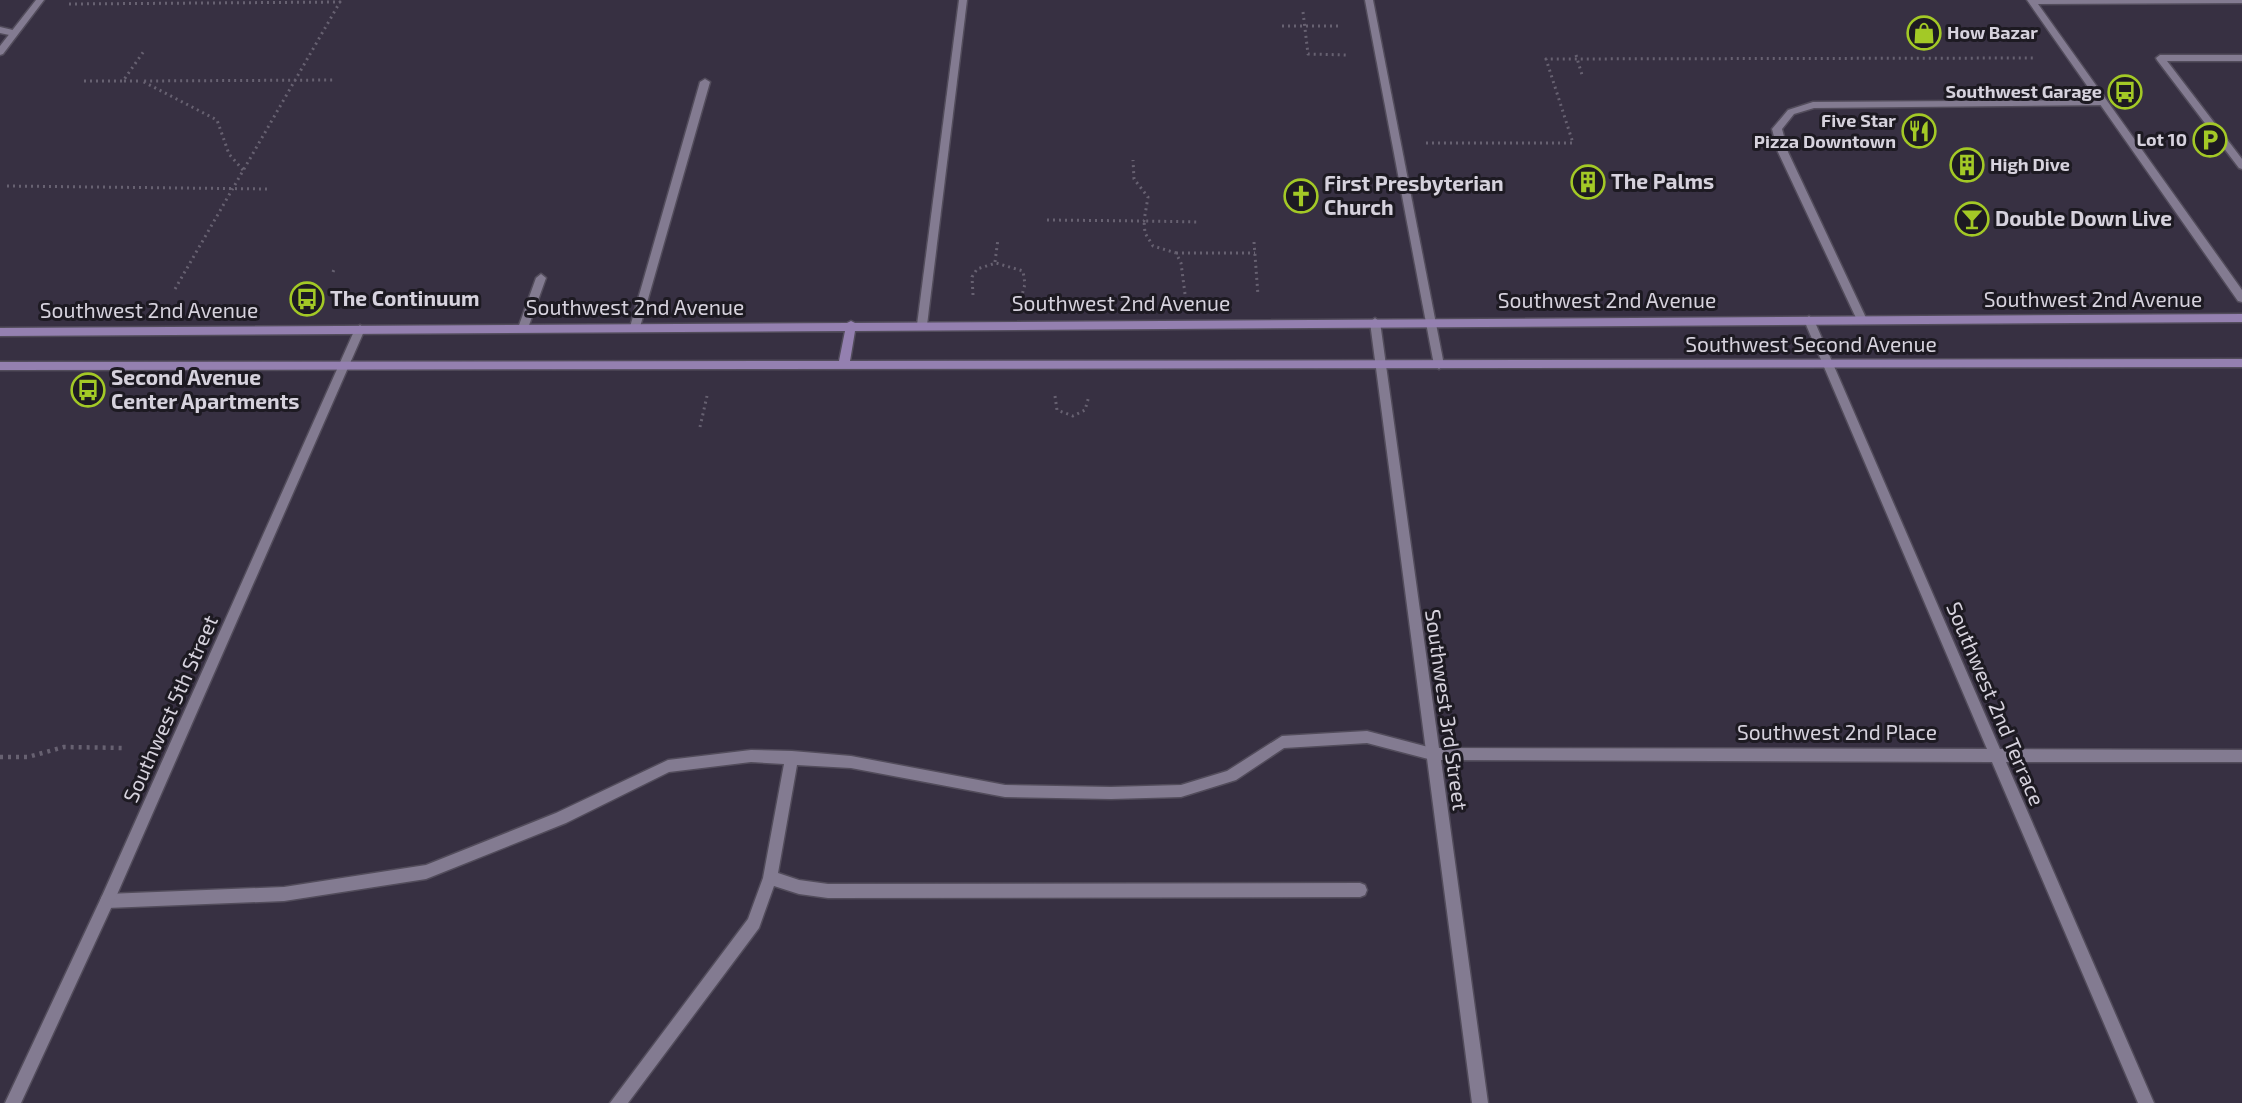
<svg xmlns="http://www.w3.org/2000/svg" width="2242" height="1103" font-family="'Exo 2',sans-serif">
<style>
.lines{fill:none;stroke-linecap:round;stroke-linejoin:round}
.lane-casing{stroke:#524c5b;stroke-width:3}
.street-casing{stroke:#524c5b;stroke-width:3}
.secondary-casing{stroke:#524c5b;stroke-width:3}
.path-far1{stroke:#676171;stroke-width:3;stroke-dasharray:2 4;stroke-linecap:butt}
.path{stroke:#676171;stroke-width:4.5;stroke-dasharray:3 5;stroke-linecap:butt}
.lane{fill:#837b91;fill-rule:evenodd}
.street{fill:#837b91;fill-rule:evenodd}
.secondary{fill:#9480b0;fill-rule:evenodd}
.path-bridge{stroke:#676171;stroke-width:3;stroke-dasharray:2 4;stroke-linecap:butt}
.labels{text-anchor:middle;stroke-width:6;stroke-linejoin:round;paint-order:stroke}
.far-poi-label{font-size:18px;font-weight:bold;fill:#d6d2dd;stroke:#1d1a22;text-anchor:end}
.poi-label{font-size:21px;font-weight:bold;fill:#d6d2dd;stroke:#1d1a22;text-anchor:start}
.street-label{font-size:21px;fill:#d6d2dd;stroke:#1d1a22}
</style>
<rect width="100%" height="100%" fill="#373042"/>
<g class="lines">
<g class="lane-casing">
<g id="lane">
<path d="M 959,0 L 967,0 L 927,325 L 922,329 L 917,325 Z"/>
<path d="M 0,27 L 17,31 L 18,33 L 14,36 L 0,33 Z"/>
<path d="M 2160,55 L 2242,55 L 2242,61 L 2167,61 L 2242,159 L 2242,169 L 2239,168 L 2157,60 L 2156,58 Z"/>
<path d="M 705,79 L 710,82 L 640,327 L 635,331 L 630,327 L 700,82 Z"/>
<path d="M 2104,100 L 2107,101 L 2107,105 L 1814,108 L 1794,114 L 1782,129 L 1788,152 L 1867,320 L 1862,324 L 1857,320 L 1778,152 L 1772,129 L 1788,110 L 1813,102 Z"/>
<path d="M 541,274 L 546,278 L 528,328 L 527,331 L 519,331 L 518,328 L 536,278 Z"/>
<path d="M 1367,731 L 1432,748 L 1437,750 L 1439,754 L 1437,758 L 1432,760 L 1367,743 L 1284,748 L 1236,780 L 1181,797 L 1111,799 L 1005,797 L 851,768 L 797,765 L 778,873 L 799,880 L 828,884 L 1360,883 L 1365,885 L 1367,890 L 1365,895 L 1360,897 L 828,898 L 799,894 L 774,886 L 759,928 L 628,1103 L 610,1103 L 748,919 L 763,878 L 784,764 L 751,762 L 669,772 L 566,823 L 426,879 L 284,901 L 107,908 L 102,906 L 100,901 L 102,896 L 107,894 L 284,887 L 426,865 L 556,813 L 668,760 L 751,750 L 792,751 L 851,756 L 1005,785 L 1111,787 L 1181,785 L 1227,771 L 1282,736 Z"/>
</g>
</g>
<g class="street-casing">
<g id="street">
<path d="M 36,0 L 44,0 L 3,54 L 0,55 L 0,46 Z"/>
<path d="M 1365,0 L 1373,0 L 1444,365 L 1439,369 L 1434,365 Z"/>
<path d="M 2027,0 L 2242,0 L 2242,3 L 2038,4 L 2242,290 L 2242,302 L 2238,301 Z"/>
<path d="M 1809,316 L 1814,320 L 2000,749 L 2242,750 L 2242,762 L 2006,762 L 2154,1103 L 2138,1103 L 1992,762 L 1441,760 L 1488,1103 L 1472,1103 L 1370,322 L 1375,318 L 1380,322 L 1439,748 L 1987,749 L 1804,320 Z"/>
<path d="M 360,325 L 365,329 L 112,906 L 21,1103 L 5,1103 L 102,896 L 355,329 Z"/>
</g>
</g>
<g class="secondary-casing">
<path id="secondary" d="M 2242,314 L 2242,322 L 855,331 L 850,361 L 2242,359 L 2242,367 L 0,370 L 0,362 L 839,361 L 845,331 L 0,336 L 0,328 L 847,323 L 851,321 L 855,323 Z"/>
</g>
<g class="path-far1">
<path d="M 69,4 L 340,2 L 175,289"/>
<path d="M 1303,12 L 1308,54 L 1346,55"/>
<path d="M 1282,26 L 1341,26"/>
<path d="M 84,81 L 123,81 L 144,51"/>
<path d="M 124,81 L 142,81"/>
<path d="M 1426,143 L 1573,143 L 1546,59 L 2034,58"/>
<path d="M 243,170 L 229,154 L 217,120 L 142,81 L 333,80"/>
<path d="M 7,186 L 269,189"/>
<path d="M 1047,220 L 1144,221 L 1148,197 L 1134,179 L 1133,160"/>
<path d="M 1254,242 L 1258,295"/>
<path d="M 1176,253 L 1255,253"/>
<path d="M 995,262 L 998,239"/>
<path d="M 333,272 L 335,267"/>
<path d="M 1185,294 L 1181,263 L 1176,253 L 1153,246 L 1145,233 L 1144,221 L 1199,222"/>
<path d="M 973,295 L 972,277 L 977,269 L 996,263 L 1023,271 L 1025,284 L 1022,295"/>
<path d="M 1055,396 L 1057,410 L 1073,416 L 1085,410 L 1089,396"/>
<path d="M 700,427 L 707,396"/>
</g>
<path class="path" d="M 0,757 L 28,757 L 64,747 L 126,748"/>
<use href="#lane" class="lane"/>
<use href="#street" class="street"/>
<use href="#secondary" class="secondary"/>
<path class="path-bridge" d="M 1576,55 L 1582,75"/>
</g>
<defs>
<g id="shop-ring" transform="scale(1.725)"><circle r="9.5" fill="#1d1a22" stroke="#a3c926" stroke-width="1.5"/><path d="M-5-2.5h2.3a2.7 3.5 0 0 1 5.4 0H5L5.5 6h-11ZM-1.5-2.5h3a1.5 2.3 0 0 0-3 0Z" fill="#a3c926"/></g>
<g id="bus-ring" transform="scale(1.725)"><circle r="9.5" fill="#1d1a22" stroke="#a3c926" stroke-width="1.5"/><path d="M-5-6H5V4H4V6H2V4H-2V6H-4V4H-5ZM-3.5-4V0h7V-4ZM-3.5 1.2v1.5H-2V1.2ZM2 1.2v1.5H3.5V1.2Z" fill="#a3c926"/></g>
<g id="restaurant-ring" transform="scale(1.725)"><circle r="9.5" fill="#1d1a22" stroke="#a3c926" stroke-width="1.5"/><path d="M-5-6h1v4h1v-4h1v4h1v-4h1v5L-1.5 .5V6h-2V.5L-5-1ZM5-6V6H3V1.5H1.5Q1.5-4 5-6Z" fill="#a3c926"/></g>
<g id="parking-ring" transform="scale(1.725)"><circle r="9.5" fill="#1d1a22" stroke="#a3c926" stroke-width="1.5"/><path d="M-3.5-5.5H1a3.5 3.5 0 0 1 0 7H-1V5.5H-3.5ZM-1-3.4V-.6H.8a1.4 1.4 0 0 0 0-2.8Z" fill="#a3c926"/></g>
<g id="building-ring" transform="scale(1.725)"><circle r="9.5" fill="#1d1a22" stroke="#a3c926" stroke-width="1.5"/><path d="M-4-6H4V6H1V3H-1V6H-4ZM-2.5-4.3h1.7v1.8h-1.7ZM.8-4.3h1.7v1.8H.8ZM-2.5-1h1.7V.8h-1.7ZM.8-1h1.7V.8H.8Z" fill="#a3c926"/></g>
<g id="church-ring" transform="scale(1.725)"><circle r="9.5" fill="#1d1a22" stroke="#a3c926" stroke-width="1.5"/><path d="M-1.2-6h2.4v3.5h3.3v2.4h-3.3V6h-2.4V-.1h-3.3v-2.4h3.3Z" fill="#a3c926"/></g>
<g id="bar-ring" transform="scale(1.725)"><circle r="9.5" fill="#1d1a22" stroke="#a3c926" stroke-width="1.5"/><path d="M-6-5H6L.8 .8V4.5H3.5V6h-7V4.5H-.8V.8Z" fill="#a3c926"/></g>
</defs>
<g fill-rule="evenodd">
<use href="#shop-ring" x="1924" y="33"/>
<use href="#bus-ring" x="2125" y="92"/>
<use href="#restaurant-ring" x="1919" y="131"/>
<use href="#parking-ring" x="2210" y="140"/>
<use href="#building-ring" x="1967" y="165"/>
<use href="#building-ring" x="1588" y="182"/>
<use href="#church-ring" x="1301" y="196"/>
<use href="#bar-ring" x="1972" y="219"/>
<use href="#bus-ring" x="307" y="299"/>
<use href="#bus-ring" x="88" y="390"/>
</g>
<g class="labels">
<g class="far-poi-label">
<text x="1947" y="39" text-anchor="start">How Bazar</text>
<text x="2102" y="98">Southwest Garage</text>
<text x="1896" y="127">Five Star<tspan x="1896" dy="21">Pizza Downtown</tspan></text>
<text x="2187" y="146">Lot 10</text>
<text x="1990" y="171" text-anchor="start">High Dive</text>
</g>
<g class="poi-label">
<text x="1611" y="189">The Palms</text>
<text x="1324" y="191">First Presbyterian<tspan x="1324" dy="24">Church</tspan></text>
<text x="1995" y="226">Double Down Live</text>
<text x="330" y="306">The Continuum</text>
<text x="111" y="385">Second Avenue<tspan x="111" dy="24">Center Apartments</tspan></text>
</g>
<g class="street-label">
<text x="2093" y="307">Southwest 2nd Avenue</text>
<text x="1607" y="308">Southwest 2nd Avenue</text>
<text x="1121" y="311">Southwest 2nd Avenue</text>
<text x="635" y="315">Southwest 2nd Avenue</text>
<text x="149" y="318">Southwest 2nd Avenue</text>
<text x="1811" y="352">Southwest Second Avenue</text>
<text transform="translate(1995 704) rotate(67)" y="7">Southwest 2nd Terrace</text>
<text transform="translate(171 709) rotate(-66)" y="7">Southwest 5th Street</text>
<text transform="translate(1446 710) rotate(82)" y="7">Southwest 3rd Street</text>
<text x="1837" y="740">Southwest 2nd Place</text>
</g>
</g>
</svg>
